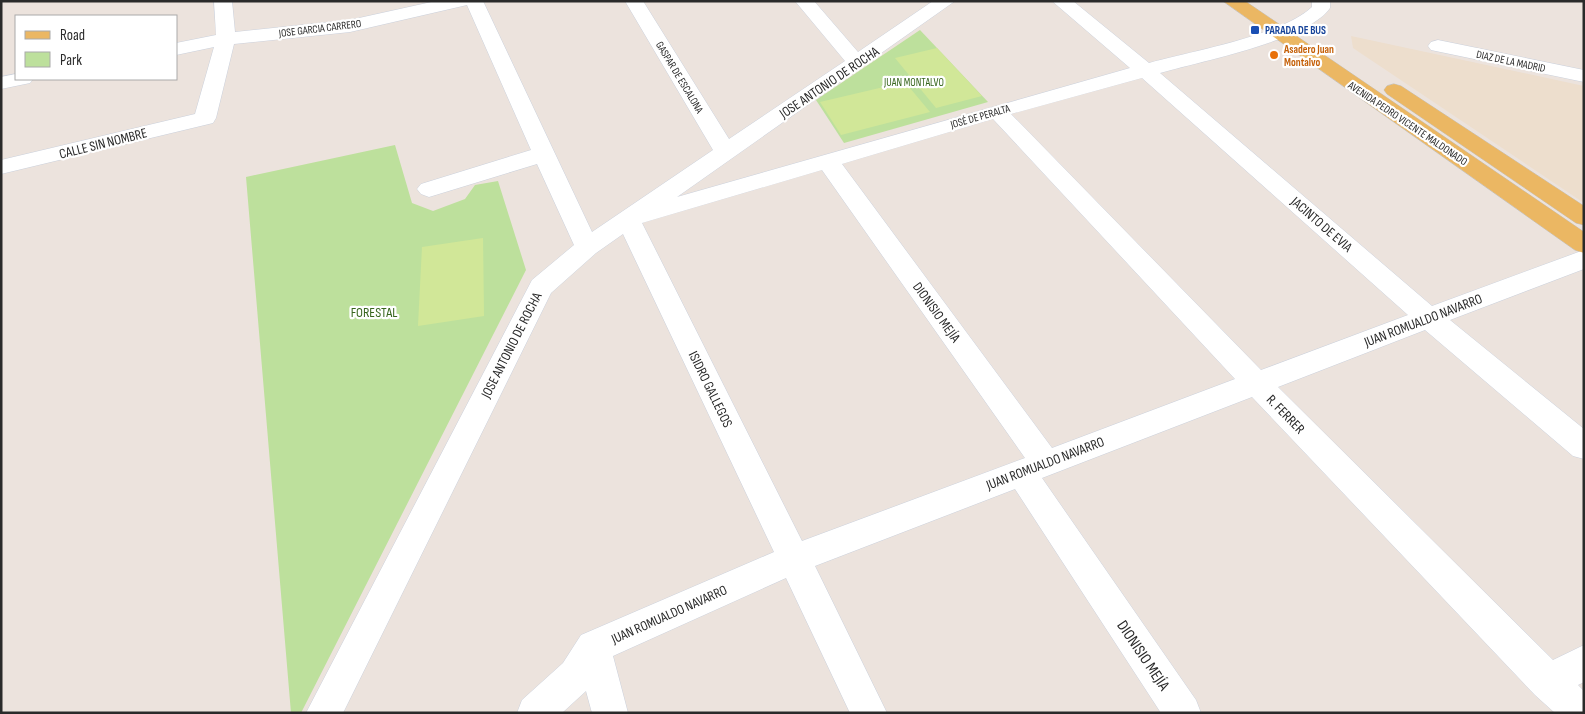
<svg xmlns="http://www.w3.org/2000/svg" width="1585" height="714" font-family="'Sofia Sans Condensed',sans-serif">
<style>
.education{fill:#eddecd}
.green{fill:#bde09c}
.pitch{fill:#d1e798}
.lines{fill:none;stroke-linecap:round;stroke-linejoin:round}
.minor-casing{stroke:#cbd1dc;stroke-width:1}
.primary-casing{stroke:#c3c3c3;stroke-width:1}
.minor{fill:#fff;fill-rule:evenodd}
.primary{fill:#ebb763;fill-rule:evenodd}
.transit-dot{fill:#1a4fb4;stroke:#fff;stroke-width:2}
.food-dot{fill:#e8710a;stroke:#fff;stroke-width:2}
.labels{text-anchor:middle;stroke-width:4.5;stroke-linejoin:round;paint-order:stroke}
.far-street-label{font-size:11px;fill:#2a2a2a;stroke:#fff}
.far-transit-label{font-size:11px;font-weight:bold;fill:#164399;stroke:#fff;text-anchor:start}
.far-food-label{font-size:11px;font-weight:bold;fill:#c56008;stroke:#fff;text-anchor:start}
.far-park-label{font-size:11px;fill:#37651d;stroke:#fff}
.street-label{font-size:14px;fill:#2a2a2a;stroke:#fff}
.park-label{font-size:14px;fill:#37651d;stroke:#fff}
.near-street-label{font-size:16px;fill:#2a2a2a;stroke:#fff}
</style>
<rect width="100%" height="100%" fill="#ece3dd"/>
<path class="education" d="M 1351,36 L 1584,86 L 1584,203 L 1353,48 Z"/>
<g class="green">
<path d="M 920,30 L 988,102 L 844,143 L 816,100 Z"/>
<path d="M 395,145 L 412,203 L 433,211 L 465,199 L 475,185 L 498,181 L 526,270 L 301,713 L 291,713 L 246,177 Z"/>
</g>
<g class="pitch">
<path d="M 937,48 L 982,96 L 936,108 L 895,58 Z"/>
<path d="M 905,82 L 930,112 L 841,135 L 820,102 Z"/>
<path d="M 483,238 L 484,316 L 418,326 L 422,247 Z"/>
</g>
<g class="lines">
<g class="minor-casing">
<g id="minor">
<path d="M 214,1 L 232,1 L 235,32 L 350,20 L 436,1 L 483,1 L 592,232 L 713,150 L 625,1 L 643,1 L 729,139 L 845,61 L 795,1 L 814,1 L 858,52 L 933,1 L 955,1 L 677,197 L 1130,68 L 1052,1 L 1073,1 L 1149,63 C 1192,51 1281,36 1312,7 L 1312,1 L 1330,1 L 1330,8 C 1307,41 1201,61 1160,73 L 1432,306 L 1584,250 L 1584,269 L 1450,320 L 1584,429 L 1584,459 L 1573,456 L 1425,330 L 1278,387 L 1553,660 L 1584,645 L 1584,682 L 1578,685 L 1584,691 L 1584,713 L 1555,713 L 1535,695 L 1252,397 L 1042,478 L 1196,700 L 1201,713 L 1161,713 L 1015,489 L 815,566 L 887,713 L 850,713 L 786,578 L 613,656 L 628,713 L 592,713 L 586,691 L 562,713 L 517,713 L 522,700 L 563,663 L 581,635 L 774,552 L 623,234 L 596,253 L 551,293 L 343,713 L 306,713 L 532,280 L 574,245 L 537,164 L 429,197 L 421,194 L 417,189 L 421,184 L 531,150 L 467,5 L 350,32 L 234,44 L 216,118 L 213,123 L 1,174 L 1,160 L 195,114 L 214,47 L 176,55 L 176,43 L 216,35 ZM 1142,78 L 1408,315 L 1261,370 L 1011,114 ZM 993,119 L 1235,379 L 1052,448 L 842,164 ZM 822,170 L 1025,458 L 802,541 L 642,223 Z"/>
<path d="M 1438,40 L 1584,70 L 1584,82 L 1431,50 L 1428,46 L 1431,42 Z"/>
<path d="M 16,74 L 16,79 L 33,79 L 30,83 L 1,89 L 1,77 Z"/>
</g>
</g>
<g class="primary-casing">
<g id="primary">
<path d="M 1223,1 L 1245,1 L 1584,232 L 1584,253 L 1575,250 Z"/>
<path d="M 1394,84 L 1401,86 L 1584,206 L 1584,225 L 1576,223 L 1387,94 L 1384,90 L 1387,86 Z"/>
</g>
</g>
<use href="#minor" class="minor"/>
<use href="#primary" class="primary"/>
</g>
<rect class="transit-dot" x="1250" y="25" width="10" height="10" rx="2.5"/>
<circle class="food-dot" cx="1274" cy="55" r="5"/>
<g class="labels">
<g class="far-street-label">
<text transform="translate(320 28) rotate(-7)" y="4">JOSE GARCIA CARRERO</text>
<text transform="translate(1511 61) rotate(12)" y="4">DIAZ DE LA MADRID</text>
<text transform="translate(680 77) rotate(59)" y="4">GASPAR DE ESCALONA</text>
<text transform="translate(980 116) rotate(-16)" y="4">JOSÉ DE PERALTA</text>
<text transform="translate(1408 123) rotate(34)" y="4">AVENIDA PEDRO VICENTE MALDONADO</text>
</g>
<g class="far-transit-label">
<text x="1265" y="34">PARADA DE BUS</text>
</g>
<g class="far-food-label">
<text x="1284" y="53">Asadero Juan<tspan x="1284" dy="13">Montalvo</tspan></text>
</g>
<g class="far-park-label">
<text x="914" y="86">JUAN MONTALVO</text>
</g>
<g class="street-label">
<text transform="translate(829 82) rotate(-34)" y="5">JOSE ANTONIO DE ROCHA</text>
<text transform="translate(103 143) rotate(-14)" y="5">CALLE SIN NOMBRE</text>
<text transform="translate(1322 224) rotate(41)" y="5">JACINTO DE EVIA</text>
<text transform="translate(937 312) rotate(54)" y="5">DIONISIO MEJÍA</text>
<text transform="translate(1423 320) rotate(-21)" y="5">JUAN ROMUALDO NAVARRO</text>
<text transform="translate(511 345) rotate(-63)" y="5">JOSE ANTONIO DE ROCHA</text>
<text transform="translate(711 389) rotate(64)" y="5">ISIDRO GALLEGOS</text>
<text transform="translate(1286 414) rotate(46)" y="5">R. FERRER</text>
<text transform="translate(1045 463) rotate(-21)" y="5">JUAN ROMUALDO NAVARRO</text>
<text transform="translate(669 614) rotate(-24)" y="5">JUAN ROMUALDO NAVARRO</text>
</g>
<g class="park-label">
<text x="374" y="317">FORESTAL</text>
</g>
<g class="near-street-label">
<text transform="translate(1144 655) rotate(56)" y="6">DIONISIO MEJÍA</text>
</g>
</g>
<rect width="1585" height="714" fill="none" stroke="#2a2a2a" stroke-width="5"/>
<rect x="15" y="15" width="162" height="65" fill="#ffffff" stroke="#aaaaaa"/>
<rect x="25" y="31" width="25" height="8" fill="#ebb763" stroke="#aaaaaa"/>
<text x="60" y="40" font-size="15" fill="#2a2a2a">Road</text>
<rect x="25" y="52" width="25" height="15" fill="#bde09c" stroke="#aaaaaa"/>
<text x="60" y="65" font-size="15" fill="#2a2a2a">Park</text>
</svg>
